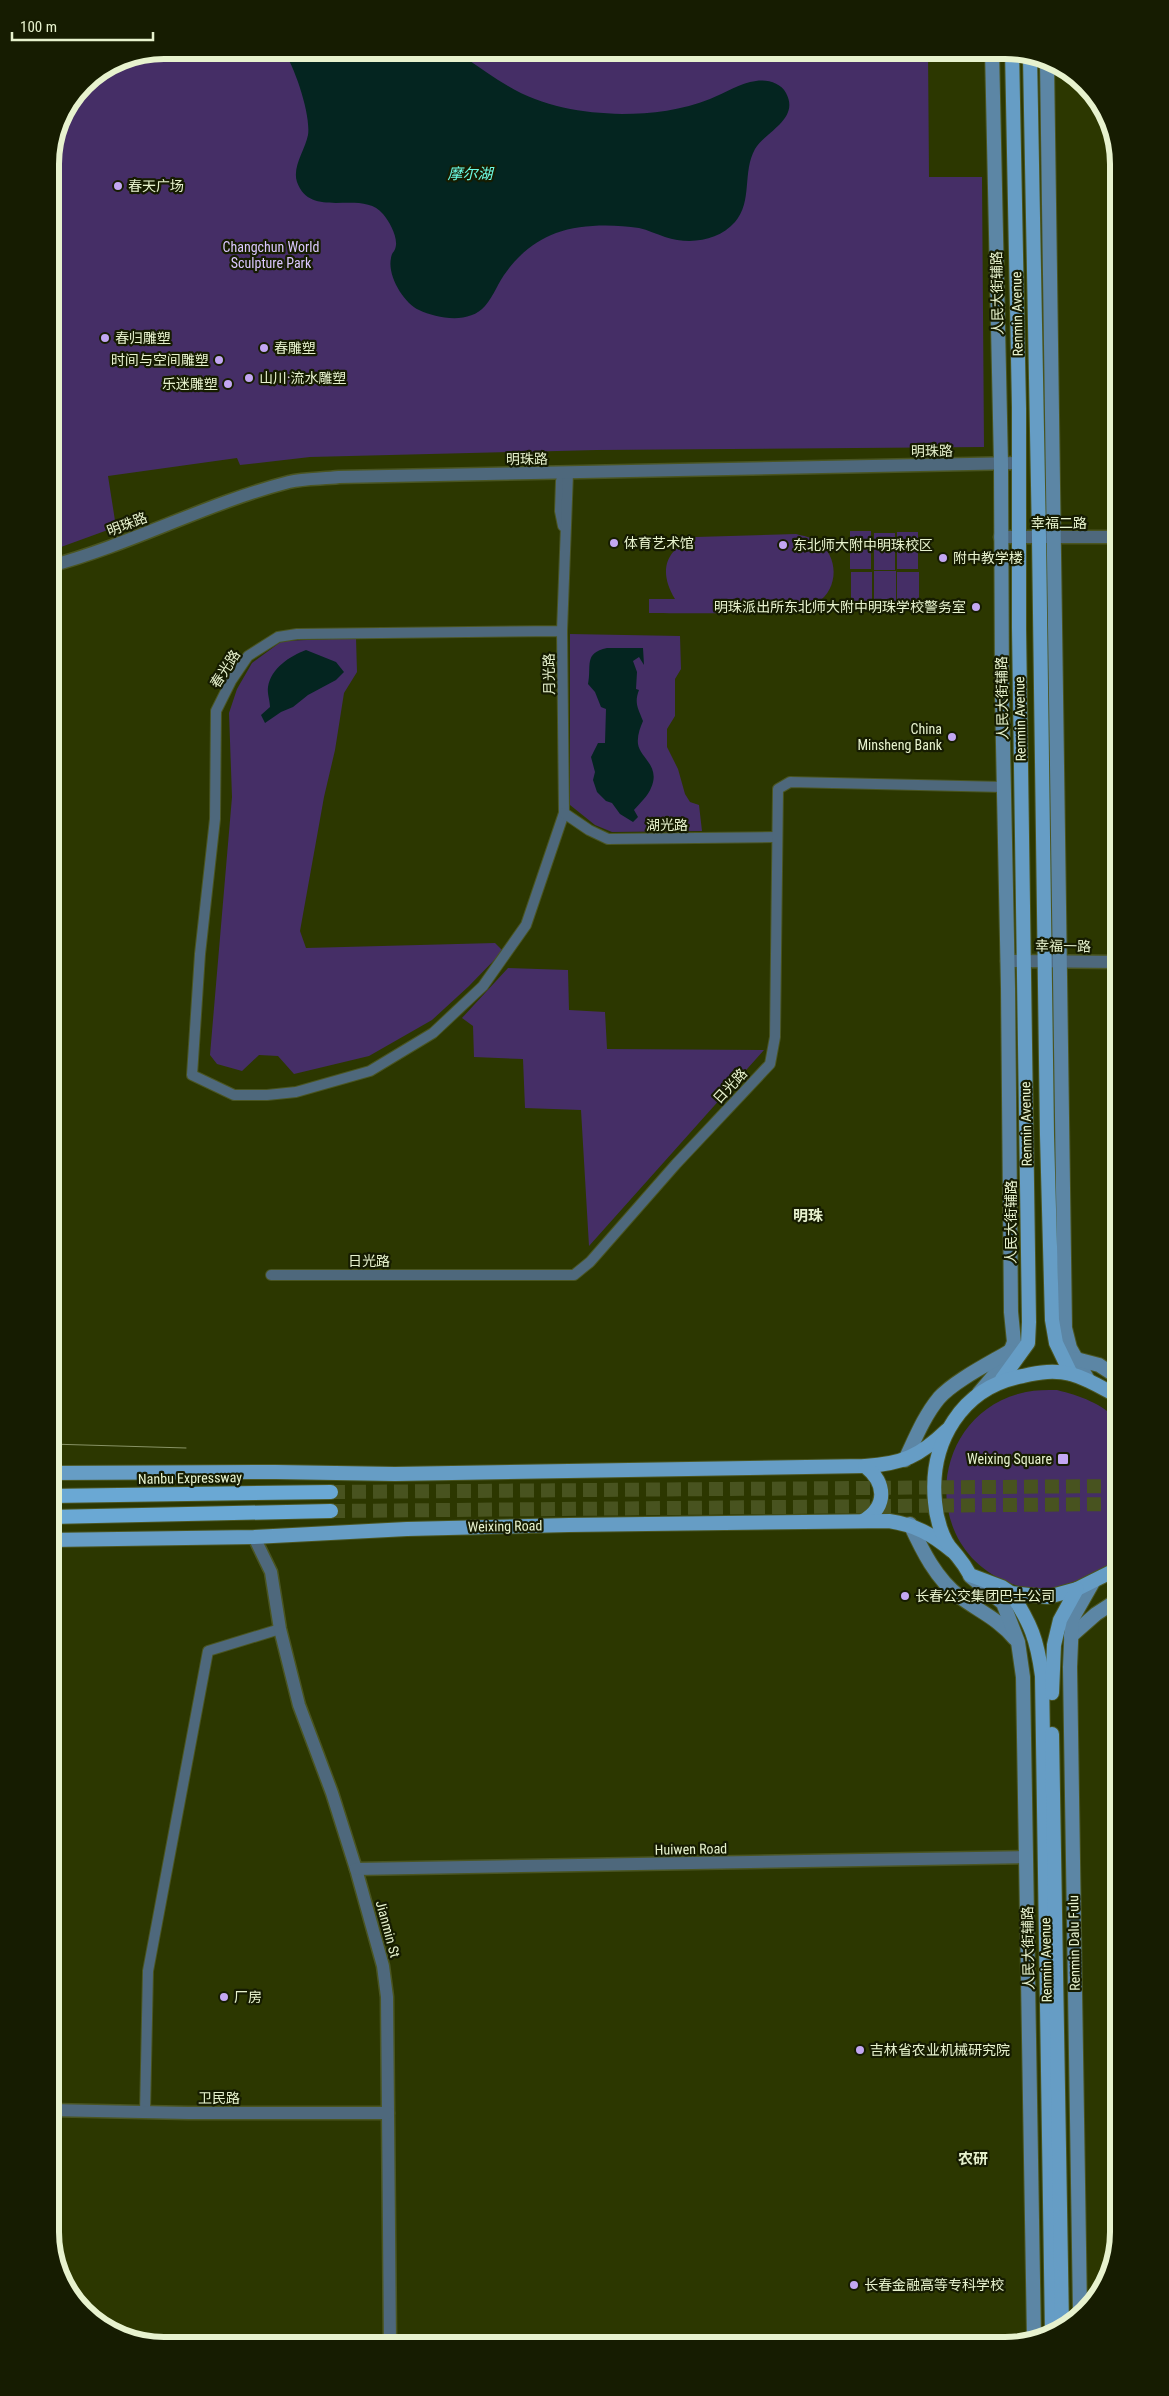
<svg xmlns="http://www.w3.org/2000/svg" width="1169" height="2396" font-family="'Roboto Condensed','Noto Sans SC',sans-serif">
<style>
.green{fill:#452e66}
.water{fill:#042520}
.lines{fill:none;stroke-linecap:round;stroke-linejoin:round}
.trunk-tunnel{stroke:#48531f;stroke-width:14;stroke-dasharray:14 7;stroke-linecap:butt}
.minor-casing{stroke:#4a5521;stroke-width:12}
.tertiary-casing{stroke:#4a5521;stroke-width:15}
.secondary-casing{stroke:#4a5521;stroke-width:16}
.primary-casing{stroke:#4a5521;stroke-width:16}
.trunk-casing{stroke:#4a5521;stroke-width:16}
.minor{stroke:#4e687c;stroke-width:10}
.tertiary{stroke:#4e687c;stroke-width:12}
.secondary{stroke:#5c86a5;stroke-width:14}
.primary{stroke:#669dc5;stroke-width:14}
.trunk{stroke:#6aa8d4;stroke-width:14}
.tram{stroke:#889365;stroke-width:1}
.poi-dot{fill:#c3a7f2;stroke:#161c01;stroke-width:2}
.labels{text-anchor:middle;stroke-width:4.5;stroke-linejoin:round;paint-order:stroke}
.poi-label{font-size:14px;fill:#e7f2ce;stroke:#161c01;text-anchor:start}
.park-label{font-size:14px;fill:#dcc8ff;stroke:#161c01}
.street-label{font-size:14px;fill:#e7f2ce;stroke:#161c01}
.water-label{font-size:15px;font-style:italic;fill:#6dfce5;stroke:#161c01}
.neighbourhood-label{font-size:15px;font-weight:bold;fill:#e7f2ce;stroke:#161c01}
.rim{fill:none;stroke:#e7f2ce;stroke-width:6}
</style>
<rect width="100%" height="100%" fill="#2c3700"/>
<g class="green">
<path d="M 164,50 L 928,50 L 929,177 L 982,177 L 984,447 L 597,450 L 310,457 L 240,465 L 237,458 L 108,476 L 116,527 L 50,551 L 50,157 L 59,120 L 84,83 L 121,59 Z"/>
<rect x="850" y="531" width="21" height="38"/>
<rect x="897" y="532" width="21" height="37"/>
<rect x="874" y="533" width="21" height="37"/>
<path d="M 796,534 C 803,536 812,537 818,542 C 839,556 839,589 817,603 C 798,616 679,613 649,613 L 649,599 L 675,599 C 658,571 665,549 696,537 Z"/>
<path d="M 896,571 L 896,608 L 874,608 L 874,571 Z"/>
<rect x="851" y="572" width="21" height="37"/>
<rect x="897" y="572" width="22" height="37"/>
<path d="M 570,634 L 680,636 L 681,669 L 675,679 L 675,716 L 667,729 L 667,747 L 678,769 L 685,794 L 690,802 L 699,805 L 702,831 L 612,832 L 595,825 L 570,805 Z"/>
<path d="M 356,638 L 357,672 L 344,693 L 335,750 L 324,797 L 300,931 L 306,948 L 495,943 L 503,951 L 469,986 L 432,1020 L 369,1056 L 294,1074 L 278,1056 L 259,1055 L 242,1071 L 217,1064 L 210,1055 L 232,797 L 229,713 L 237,689 L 252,663 L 282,641 Z"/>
<path d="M 508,968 L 568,970 L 569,1010 L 605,1012 L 607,1049 L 764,1050 L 589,1246 L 581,1110 L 525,1108 L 523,1059 L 474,1057 L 473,1026 L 462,1018 Z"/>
<path d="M 1057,1390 C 1080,1396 1102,1403 1119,1422 L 1119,1559 C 1105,1573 1091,1577 1073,1583 C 1066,1586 1058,1590 1051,1591 C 1037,1593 1020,1587 1007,1582 C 917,1544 930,1412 1026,1392 C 1036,1390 1047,1390 1057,1390 Z"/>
</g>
<g class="water">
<path d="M 283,50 C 329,50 375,50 422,50 C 431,50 448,47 456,51 C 461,53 463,57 467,59 C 481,68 494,78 508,86 C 543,107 582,113 622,114 C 651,114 683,110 710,99 C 725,93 740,83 756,81 C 767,79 781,83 786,93 C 800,119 766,131 755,149 C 742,172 753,201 735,222 C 718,241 690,245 665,237 C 656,234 648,230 639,228 C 613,224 580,224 556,233 C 537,240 519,254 507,271 C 498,282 494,296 485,306 C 470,324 438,319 419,310 C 404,303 387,276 391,258 C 392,251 395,253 396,245 C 397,235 389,221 383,214 C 362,188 311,221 297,182 C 292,167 305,150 308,135 C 311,115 295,67 283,50 Z"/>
<path d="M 607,648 L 643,648 L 644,665 L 639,657 L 633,661 L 637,672 L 636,689 L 639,690 C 634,703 638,708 643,721 C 640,728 637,736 638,744 C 640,758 661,766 651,788 C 648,796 639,804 634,810 L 638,817 L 633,822 L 620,814 L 612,803 L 606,801 L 597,792 L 593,780 L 595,772 L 591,757 L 598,743 L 605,743 L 606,709 L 601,707 L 595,692 L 588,684 C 592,666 583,653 607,648 Z"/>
<path d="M 306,650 L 336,662 L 344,672 L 336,680 L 308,695 L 293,707 L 281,712 L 265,723 L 261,715 L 270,707 C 270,701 267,693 268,687 C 271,668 290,656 306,650 Z"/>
</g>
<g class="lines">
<g class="trunk-tunnel">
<path d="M 331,1492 L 1119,1486"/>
<path d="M 331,1511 L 1119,1504"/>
</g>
<g class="minor-casing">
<g id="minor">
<path d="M 561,481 L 560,511 L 563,526"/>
<path d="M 562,631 L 297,634 L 278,637 L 248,656 L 231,681 L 216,711 L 215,819 L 200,954 L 192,1075 L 234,1095 L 267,1095 L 296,1092 L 370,1071 L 433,1033 L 483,986 L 526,925 L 564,813 L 562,631 L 568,473"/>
<path d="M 564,813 L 589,830 L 608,839 L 776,837"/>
<path d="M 271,1275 L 574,1275 L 590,1262 L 676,1164 L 770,1064 L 775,1037 L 778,789 L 790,782 L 1004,787"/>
<path d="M 145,2113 L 148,1971 L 208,1651 L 280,1629"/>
</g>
</g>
<g class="tertiary-casing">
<g id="tertiary">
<path d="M 1000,537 L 1119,537"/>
<path d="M 50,566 C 132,544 207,503 289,482 C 305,478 322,479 339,477 L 1018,463"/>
<path d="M 1007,961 L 1119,962"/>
<path d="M 254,1537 L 271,1572 L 280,1629 L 299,1705 L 332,1793 L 356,1869 L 383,1966 L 387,1997 L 390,2346"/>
<path d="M 356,1869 L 1026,1857"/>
<path d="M 50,2110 L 188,2113 L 388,2113"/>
</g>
</g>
<g class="secondary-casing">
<g id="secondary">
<path d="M 1047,63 L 1065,1328 L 1070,1348 L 1088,1380"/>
<path d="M 1076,1359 L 1099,1365 L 1119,1378"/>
<path d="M 979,1393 L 1007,1360 L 1014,1342 L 1011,1312 L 1008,988 L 1002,696 L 1001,464 L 992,50"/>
<path d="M 905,1460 C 915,1439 924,1416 939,1398 C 954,1381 990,1363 1010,1351"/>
<path d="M 910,1524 C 922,1550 936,1579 960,1597 C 979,1611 1000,1620 1015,1639"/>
<path d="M 970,1576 L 1003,1603 L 1018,1642 L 1023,1677 L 1034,2340"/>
<path d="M 1071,1636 L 1096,1614 L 1119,1599"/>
<path d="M 1080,2312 L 1070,1667 L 1072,1619 L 1093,1582"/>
</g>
</g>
<g class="primary-casing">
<g id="primary">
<path d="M 1030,57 L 1039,538 L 1047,1135 L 1052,1320 L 1056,1343 L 1071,1374"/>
<path d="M 1002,1379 L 1028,1343 L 1029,1322 L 1019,628 L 1019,408 L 1012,50"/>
<path d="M 50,1473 L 276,1472 L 395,1474 L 865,1466 C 902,1464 920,1456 947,1430"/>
<path d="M 863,1521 C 888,1506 886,1483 865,1466"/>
<path d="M 50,1540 L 254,1537 L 407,1529 L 569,1525 L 889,1521 C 915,1525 932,1534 952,1551"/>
<path d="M 1119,1568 L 1077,1589 L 1048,1597 L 1011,1593 L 1002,1587 L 970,1575 C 963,1562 962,1562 953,1551 C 942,1540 936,1517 935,1502 C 929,1442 962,1387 1023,1376 C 1040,1372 1054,1370 1071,1374 C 1089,1379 1104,1389 1119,1397"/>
<path d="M 1011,1593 C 1031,1624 1037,1639 1042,1676 L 1052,2334"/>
<path d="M 1052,1693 L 1054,1645 L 1060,1620 L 1077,1589"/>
<path d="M 1052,1734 L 1062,2326"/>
</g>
</g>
<g class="trunk-casing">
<g id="trunk">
<path d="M 50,1496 L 331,1492"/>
<path d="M 50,1517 L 331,1511"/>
</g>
</g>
<use href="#minor" class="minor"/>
<use href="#tertiary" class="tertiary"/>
<use href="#secondary" class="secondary"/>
<use href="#primary" class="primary"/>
<use href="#trunk" class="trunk"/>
<path class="tram" d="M 50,1444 L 186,1448"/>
</g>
<g class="poi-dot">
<circle cx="118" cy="186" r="5"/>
<circle cx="105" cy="338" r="5"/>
<circle cx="264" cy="348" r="5"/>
<circle cx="219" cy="360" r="5"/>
<circle cx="249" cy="378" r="5"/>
<circle cx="228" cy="384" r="5"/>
<circle cx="614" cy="543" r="5"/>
<circle cx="783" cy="545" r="5"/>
<circle cx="943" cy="558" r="5"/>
<circle cx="976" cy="607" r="5"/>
<circle cx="952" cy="737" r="5"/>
<rect x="1057" y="1453" width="12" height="12" rx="2.5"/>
<circle cx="905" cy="1596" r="5"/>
<circle cx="224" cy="1997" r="5"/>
<circle cx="860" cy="2050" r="5"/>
<circle cx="854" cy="2285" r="5"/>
</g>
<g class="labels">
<g class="poi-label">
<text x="128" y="191">春天广场</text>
<text x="115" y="343">春归雕塑</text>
<text x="274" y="353">春雕塑</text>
<text x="209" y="365" text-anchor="end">时间与空间雕塑</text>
<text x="259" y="383">山川·流水雕塑</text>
<text x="218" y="389" text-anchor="end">乐迷雕塑</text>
<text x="624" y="548">体育艺术馆</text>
<text x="793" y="550">东北师大附中明珠校区</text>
<text x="953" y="563">附中教学楼</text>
<text x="966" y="612" text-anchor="end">明珠派出所东北师大附中明珠学校警务室</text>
<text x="942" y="734" text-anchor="end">China<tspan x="942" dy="16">Minsheng Bank</tspan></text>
<text x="1052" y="1464" text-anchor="end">Weixing Square</text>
<text x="915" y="1601">长春公交集团巴士公司</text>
<text x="234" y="2002">厂房</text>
<text x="870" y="2055">吉林省农业机械研究院</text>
<text x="864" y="2290">长春金融高等专科学校</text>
</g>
<g class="park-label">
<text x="271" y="252">Changchun World<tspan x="271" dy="16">Sculpture Park</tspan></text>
</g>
<g class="street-label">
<text transform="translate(997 293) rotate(-91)" y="5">人民大街辅路</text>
<text transform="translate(1017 314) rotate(-91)" y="5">Renmin Avenue</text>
<text transform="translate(932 451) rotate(-1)" y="5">明珠路</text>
<text transform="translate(527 459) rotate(-1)" y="5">明珠路</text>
<text x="1059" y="528">幸福二路</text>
<text transform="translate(127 524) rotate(-21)" y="5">明珠路</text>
<text transform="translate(225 669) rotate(-57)" y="5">春光路</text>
<text transform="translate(549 674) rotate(-91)" y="5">月光路</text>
<text transform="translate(1002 698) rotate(-91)" y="5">人民大街辅路</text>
<text transform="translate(1020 719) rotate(-91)" y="5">Renmin Avenue</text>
<text x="667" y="830">湖光路</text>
<text transform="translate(1063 946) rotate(1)" y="5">幸福一路</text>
<text transform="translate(730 1086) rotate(-47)" y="5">日光路</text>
<text transform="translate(1026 1124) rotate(-91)" y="5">Renmin Avenue</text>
<text transform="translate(1011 1222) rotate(-90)" y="5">人民大街辅路</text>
<text x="369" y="1266">日光路</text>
<text transform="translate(190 1478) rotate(-1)" y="5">Nanbu Expressway</text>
<text transform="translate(505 1526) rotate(-1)" y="5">Weixing Road</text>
<text transform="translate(691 1849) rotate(-1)" y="5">Huiwen Road</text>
<text transform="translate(388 1929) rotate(75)" y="5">Jianmin St</text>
<text transform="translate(1074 1943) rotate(-91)" y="5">Renmin Dalu Fulu</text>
<text transform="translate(1028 1948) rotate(-91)" y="5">人民大街辅路</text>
<text transform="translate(1046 1960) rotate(-91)" y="5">Renmin Avenue</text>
<text x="219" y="2103">卫民路</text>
</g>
<g class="water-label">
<text x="470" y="179">摩尔湖</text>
</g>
<g class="neighbourhood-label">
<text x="808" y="1221">明珠</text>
<text x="973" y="2164">农研</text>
</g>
</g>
<path d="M0 0H1169V2396H0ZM164 59H1005A105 105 0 0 1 1110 164V2232A105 105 0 0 1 1005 2337H164A105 105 0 0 1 59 2232V164A105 105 0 0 1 164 59Z" fill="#161c01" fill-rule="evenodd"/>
<path class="rim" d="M164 59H1005A105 105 0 0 1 1110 164V2232A105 105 0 0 1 1005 2337H164A105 105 0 0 1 59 2232V164A105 105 0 0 1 164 59Z"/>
<path d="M12 32v8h141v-8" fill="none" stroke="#e7f2ce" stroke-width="2.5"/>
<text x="20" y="32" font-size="15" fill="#e7f2ce" stroke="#161c01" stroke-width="4" paint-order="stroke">100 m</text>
</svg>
